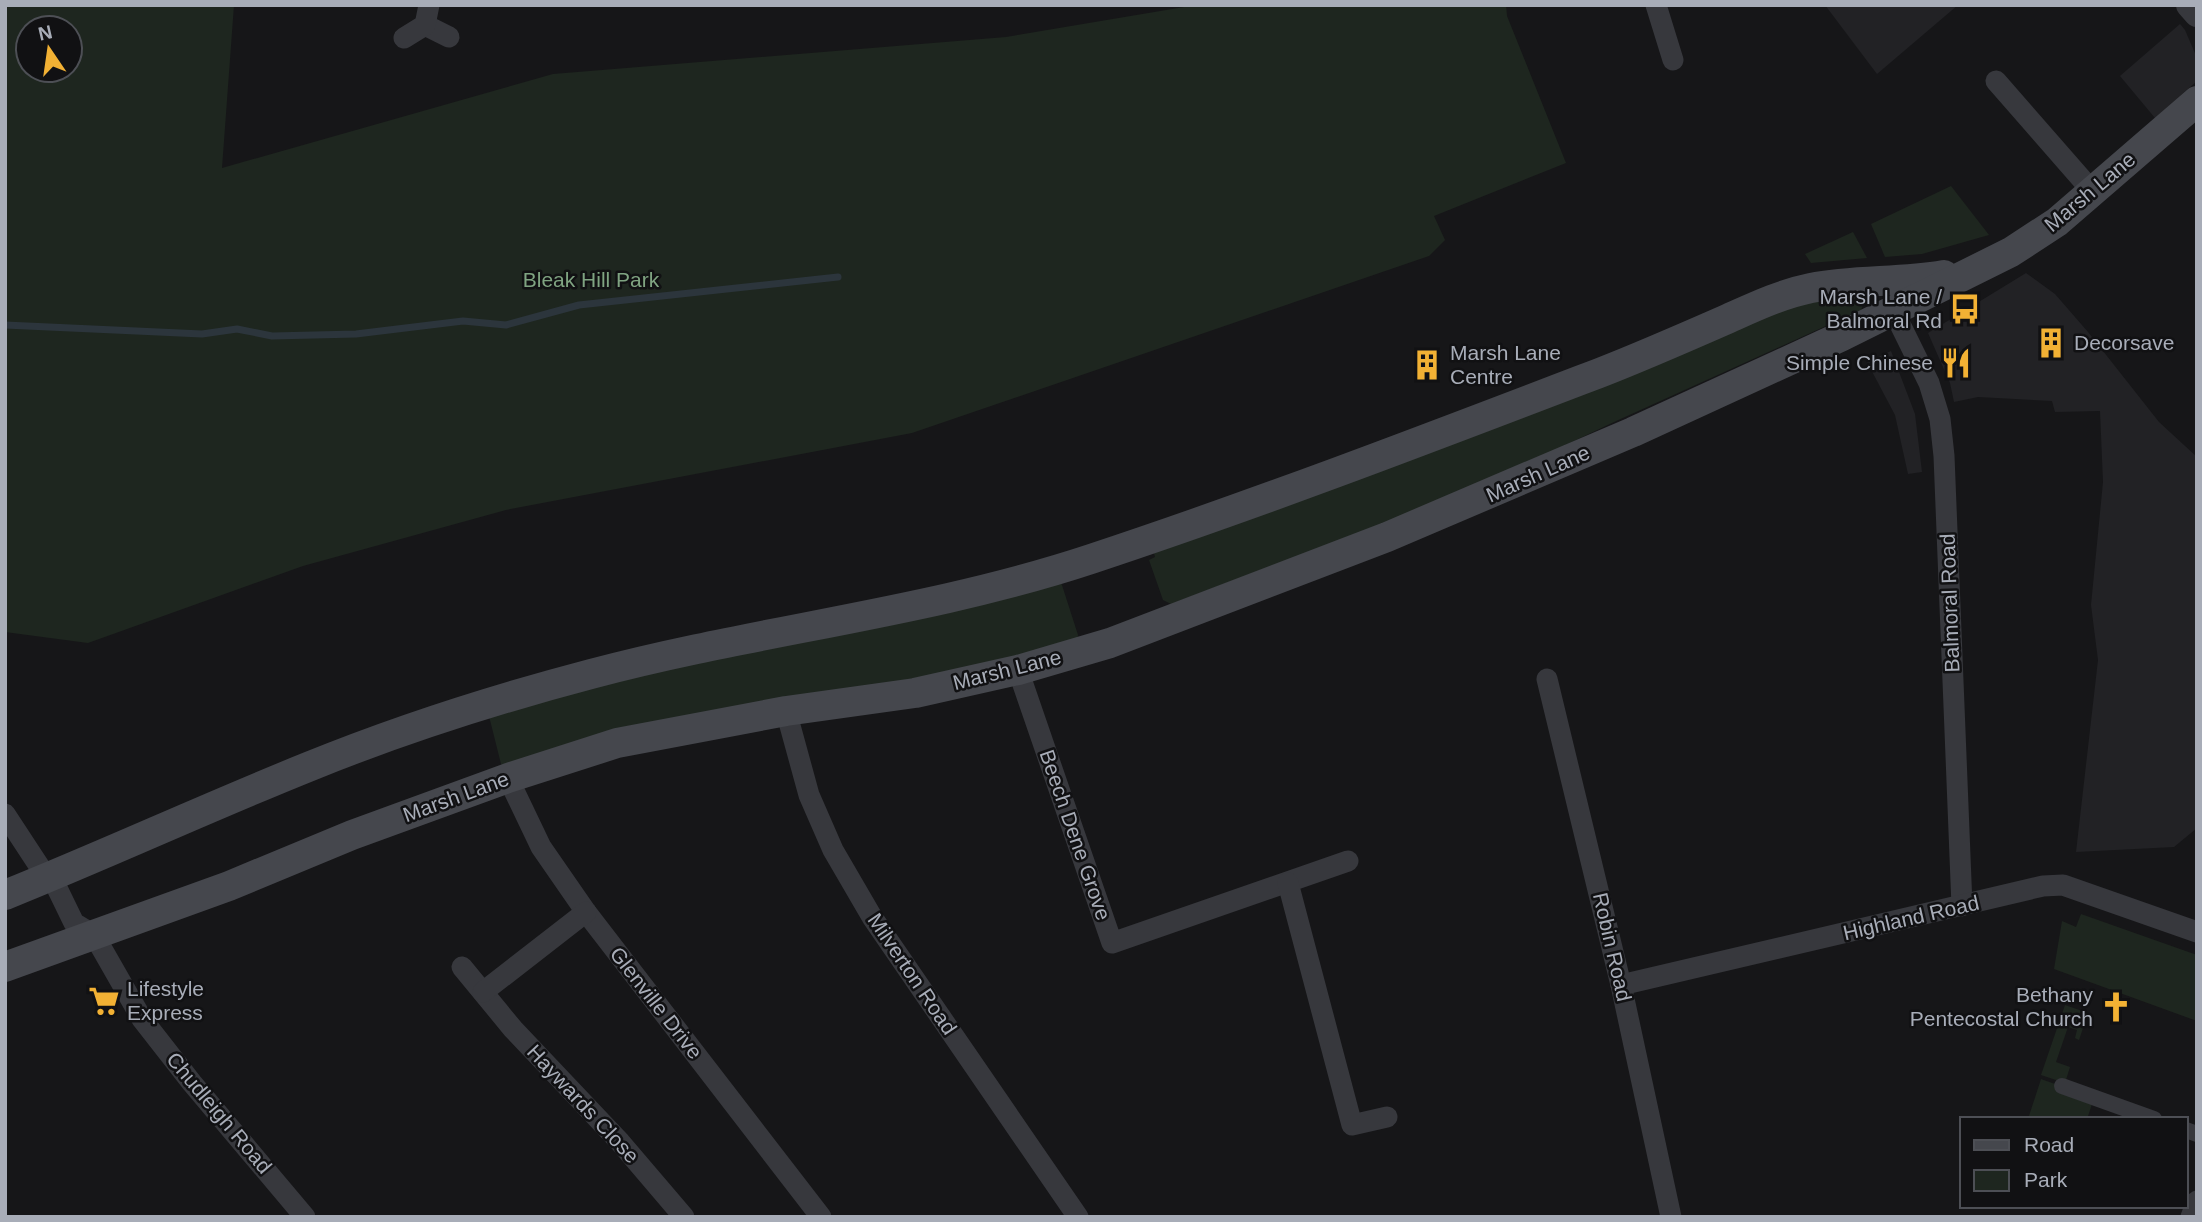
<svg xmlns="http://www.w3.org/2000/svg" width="2202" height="1222" font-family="Arial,sans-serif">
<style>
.built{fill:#222225}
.green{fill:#1e261f;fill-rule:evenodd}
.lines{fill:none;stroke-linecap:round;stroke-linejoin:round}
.stream{stroke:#2c353c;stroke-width:7}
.pedestrian{stroke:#37383d;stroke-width:16}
.minor{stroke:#37383d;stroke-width:21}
.tertiary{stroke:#37383d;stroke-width:26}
.secondary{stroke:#45474d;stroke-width:30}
.labels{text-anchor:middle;stroke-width:5;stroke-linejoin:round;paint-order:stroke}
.street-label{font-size:21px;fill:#a8adb8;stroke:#111113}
.park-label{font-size:21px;fill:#7fa381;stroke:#111113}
.poi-label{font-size:21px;fill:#a8adb8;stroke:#111113;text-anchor:end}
</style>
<rect width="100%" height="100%" fill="#161618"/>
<g class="built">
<path d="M 1825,5 L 1958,5 L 1877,74 Z"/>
<path d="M 2180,24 L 2185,30 L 2197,58 L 2197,81 L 2155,118 L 2120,76 Z"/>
<path d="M 2026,273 L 2055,294 L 2088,332 L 2159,422 L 2197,457 L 2197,828 L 2174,847 L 2076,852 L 2098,660 L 2091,605 L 2103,482 L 2100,411 L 2055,412 L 2052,401 L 1978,397 L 1954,402 L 1950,383 L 1928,333 Z"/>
<path d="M 1891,351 L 1915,414 L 1922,472 L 1908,474 L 1895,415 L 1867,362 Z"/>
</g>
<g class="green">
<path d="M 5,5 L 234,5 L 222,168 L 553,74 L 1006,37 L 1196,5 L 1506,5 L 1507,16 L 1566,163 L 1434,216 L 1445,240 L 1429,256 L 912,433 L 506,510 L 303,566 L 88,643 L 5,632 ZM 28,28 L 70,28 L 70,70 L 28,70 Z"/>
<path d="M 1951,186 L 1989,235 L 1922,254 L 1885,257 L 1871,224 Z"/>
<path d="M 1853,232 L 1867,258 L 1811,263 L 1805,254 Z"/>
<path d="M 1861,296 L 1863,305 L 1861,310 L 1614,422 L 1469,491 L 1171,604 L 1163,600 L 1149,560 L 1155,557 L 1154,553 L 1792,303 Z"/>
<path d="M 1061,582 L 1078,635 L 1077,641 L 1072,644 L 504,768 L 501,764 L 489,716 L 590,684 Z"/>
<path d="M 2081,914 L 2197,955 L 2197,1021 L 2054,969 L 2062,921 L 2076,927 Z"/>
<path d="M 2065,1005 L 2088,1013 L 2079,1040 L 2075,1038 L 2077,1030 L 2068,1027 L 2056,1062 L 2070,1067 L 2065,1083 L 2041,1075 Z"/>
<path d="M 2041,1079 L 2066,1088 L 2093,1101 L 2087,1119 L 2073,1116 L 2071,1119 L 2028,1119 Z"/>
</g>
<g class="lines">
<path class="stream" d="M 5,325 L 202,334 L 237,329 L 272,336 L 356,334 L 463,321 L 506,325 L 579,305 L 838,277"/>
<g class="pedestrian">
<path d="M 2062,1086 L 2154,1119"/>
<path d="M 2186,1130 L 2197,1134"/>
</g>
<g class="minor">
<path d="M 1656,5 L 1673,60"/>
<path d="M 425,25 L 449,37"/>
<path d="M 404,38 L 425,25 L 429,5"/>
<path d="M 1996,81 L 2093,192"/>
<path d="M 1893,310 L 1929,383 L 1940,419 L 1944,456 L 1962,906"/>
<path d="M 1018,670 L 1112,943 L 1348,861"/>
<path d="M 1547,679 L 1621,985 L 1671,1217"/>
<path d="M 786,711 L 809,795 L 833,850 L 872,917 L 1078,1217"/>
<path d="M 508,778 L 541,847 L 586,912 L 821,1217"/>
<path d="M 5,814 L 47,878 L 56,886 L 74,923 L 94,935 L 142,1019 L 192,1083 L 305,1217"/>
<path d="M 1288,883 L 1352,1125 L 1387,1117"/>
<path d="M 462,967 L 513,1029 L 620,1142 L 684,1217"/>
<path d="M 1621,985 L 2043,886 L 2063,885 L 2197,932"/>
<path d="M 483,992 L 586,912"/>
<path d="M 2191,1217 L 2197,1201"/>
</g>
<path class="tertiary" d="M 2189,5 L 2197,14"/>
<g class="secondary">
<path d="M 5,895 C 107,854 206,808 308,767 C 399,730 496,699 591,674 C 756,630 928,613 1091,559 C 1263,502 1432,437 1602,372 C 1643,356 1684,338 1725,320 C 1752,308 1781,294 1811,288 C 1855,279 1899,283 1944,275"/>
<path d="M 5,967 L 229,886 L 352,835 L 508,778 L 617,743 L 786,711 L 915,693 L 1018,670 L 1110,643 L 1387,537 L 1633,432 L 1842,336 L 2011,252 L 2057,222 L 2197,101"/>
</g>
</g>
<defs>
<g id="bus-bare" transform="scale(2.415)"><path d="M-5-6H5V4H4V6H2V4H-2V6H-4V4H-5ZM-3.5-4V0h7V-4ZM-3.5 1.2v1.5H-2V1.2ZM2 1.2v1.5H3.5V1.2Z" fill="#f2b134" stroke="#111113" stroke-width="2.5" paint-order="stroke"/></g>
<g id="building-bare" transform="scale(2.415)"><path d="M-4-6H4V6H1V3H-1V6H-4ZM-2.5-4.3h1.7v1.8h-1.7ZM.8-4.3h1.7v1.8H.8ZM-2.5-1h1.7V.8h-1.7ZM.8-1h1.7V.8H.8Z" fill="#f2b134" stroke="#111113" stroke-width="2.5" paint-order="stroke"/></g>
<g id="restaurant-bare" transform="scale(2.415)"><path d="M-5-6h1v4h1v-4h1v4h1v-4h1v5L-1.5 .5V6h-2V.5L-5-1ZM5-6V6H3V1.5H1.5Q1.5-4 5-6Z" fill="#f2b134" stroke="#111113" stroke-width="2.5" paint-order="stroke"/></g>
<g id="supermarket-bare" transform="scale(2.415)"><path d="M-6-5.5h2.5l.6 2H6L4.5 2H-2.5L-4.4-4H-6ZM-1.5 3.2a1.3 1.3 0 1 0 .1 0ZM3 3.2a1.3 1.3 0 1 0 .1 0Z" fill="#f2b134" stroke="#111113" stroke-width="2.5" paint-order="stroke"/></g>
<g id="church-bare" transform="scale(2.415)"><path d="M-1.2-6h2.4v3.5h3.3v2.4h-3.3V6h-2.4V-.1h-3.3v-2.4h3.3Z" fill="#f2b134" stroke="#111113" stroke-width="2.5" paint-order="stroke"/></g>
</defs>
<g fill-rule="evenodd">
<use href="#bus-bare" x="1965" y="309"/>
<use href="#building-bare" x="2051" y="343"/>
<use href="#restaurant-bare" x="1956" y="363"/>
<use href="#building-bare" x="1427" y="365"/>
<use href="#supermarket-bare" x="104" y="1001"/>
<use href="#church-bare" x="2116" y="1007"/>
</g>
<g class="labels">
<g class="street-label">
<text transform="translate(2090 192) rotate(-40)" y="7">Marsh Lane</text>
<text transform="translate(1538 474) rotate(-24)" y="7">Marsh Lane</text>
<text transform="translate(1950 603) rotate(-92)" y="7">Balmoral Road</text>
<text transform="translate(1007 670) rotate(-14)" y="7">Marsh Lane</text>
<text transform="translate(456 797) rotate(-20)" y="7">Marsh Lane</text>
<text transform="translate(1075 835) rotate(71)" y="7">Beech Dene Grove</text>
<text transform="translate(1911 918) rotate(-13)" y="7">Highland Road</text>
<text transform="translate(1612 947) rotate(77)" y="7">Robin Road</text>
<text transform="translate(912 974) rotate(56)" y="7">Milverton Road</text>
<text transform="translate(656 1003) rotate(52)" y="7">Glenville Drive</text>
<text transform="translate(583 1104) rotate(47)" y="7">Haywards Close</text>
<text transform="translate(219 1113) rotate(50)" y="7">Chudleigh Road</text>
</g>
<g class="park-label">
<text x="591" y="287">Bleak Hill Park</text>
</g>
<g class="poi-label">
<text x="1942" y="304">Marsh Lane /<tspan x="1942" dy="24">Balmoral Rd</tspan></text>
<text x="2074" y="350" text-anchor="start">Decorsave</text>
<text x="1450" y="360" text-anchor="start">Marsh Lane<tspan x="1450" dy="24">Centre</tspan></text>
<text x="1933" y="370">Simple Chinese</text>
<text x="127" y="996" text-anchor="start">Lifestyle<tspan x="127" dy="24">Express</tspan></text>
<text x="2093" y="1002">Bethany<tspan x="2093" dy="24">Pentecostal Church</tspan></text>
</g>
</g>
<rect width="2202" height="1222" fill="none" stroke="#a8adb8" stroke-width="14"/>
<rect x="1960" y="1117" width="228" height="91" fill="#111113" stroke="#4d4f55" stroke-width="2"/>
<rect x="1974" y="1140" width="35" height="10" fill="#45474d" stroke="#4d4f55" stroke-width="2"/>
<text x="2024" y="1152" font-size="21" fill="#a8adb8">Road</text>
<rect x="1974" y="1170" width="35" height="21" fill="#1e261f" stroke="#4d4f55" stroke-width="2"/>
<text x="2024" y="1187" font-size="21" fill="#a8adb8">Park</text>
<g transform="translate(49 49) rotate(347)"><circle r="33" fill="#111113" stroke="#4d4f55" stroke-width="2"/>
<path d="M0-5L12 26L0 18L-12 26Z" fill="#f2b134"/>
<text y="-10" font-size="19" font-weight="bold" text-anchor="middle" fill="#a8adb8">N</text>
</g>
</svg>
